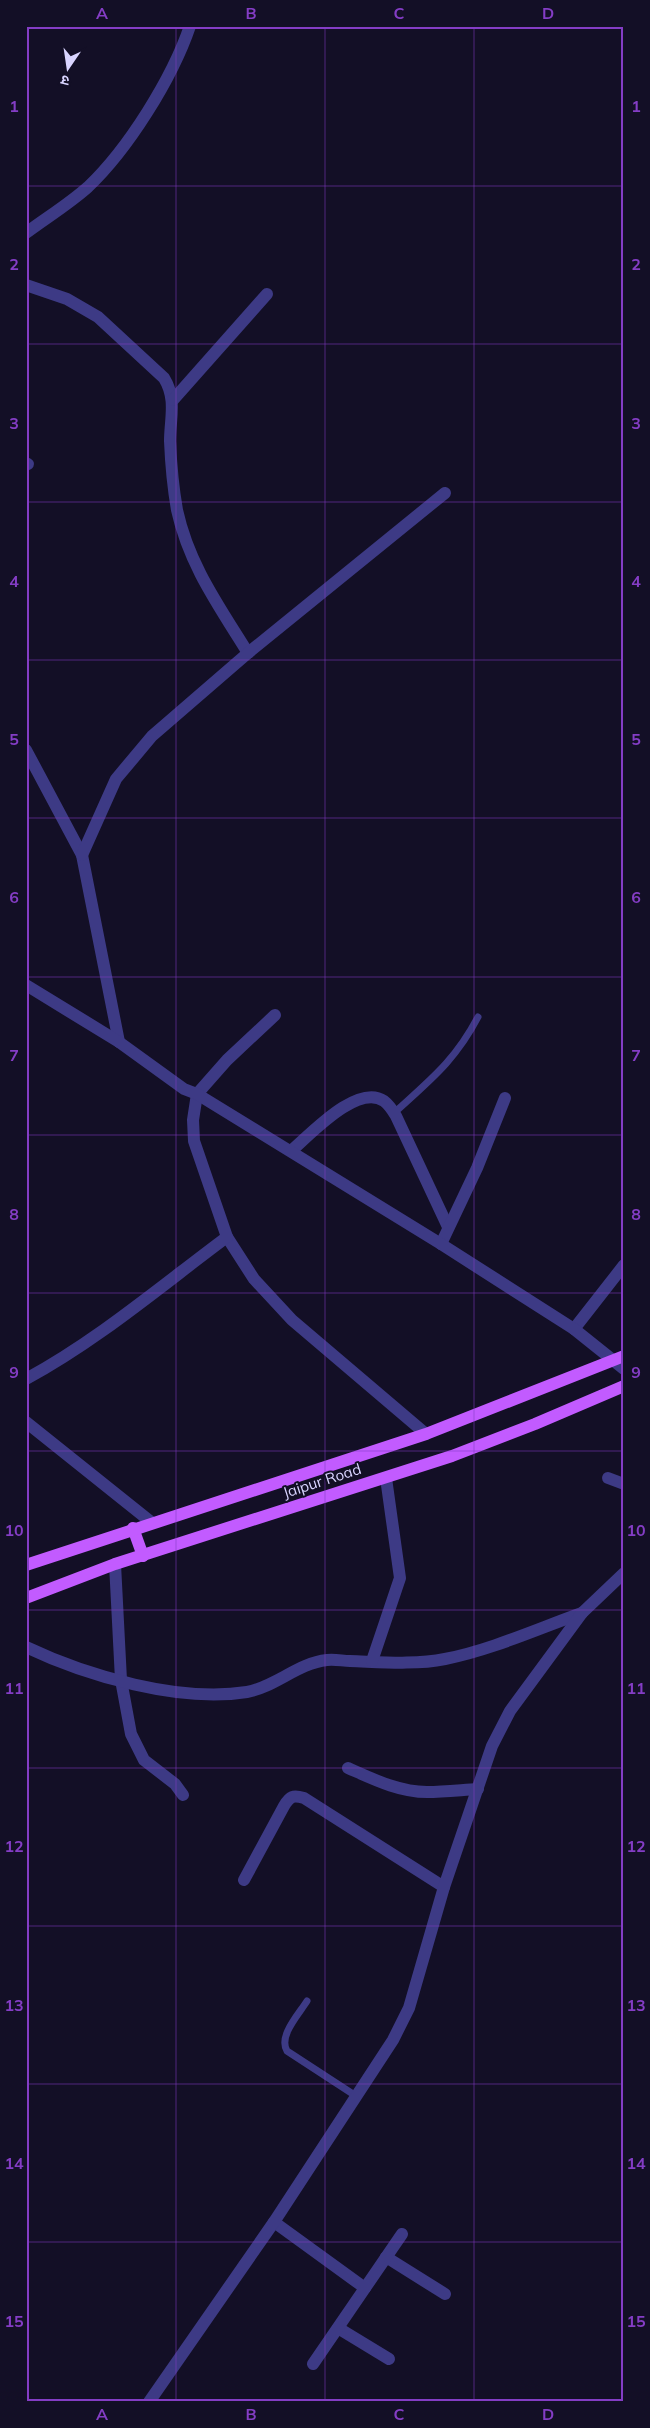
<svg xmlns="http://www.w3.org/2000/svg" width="650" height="2428" font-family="Mulish,'Noto Sans Devanagari',sans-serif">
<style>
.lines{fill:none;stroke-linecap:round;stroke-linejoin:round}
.service{stroke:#3d3a85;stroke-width:7}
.minor{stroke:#3d3a85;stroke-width:12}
.tertiary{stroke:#3d3a85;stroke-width:12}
.primary{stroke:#c25bff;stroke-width:12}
.grid{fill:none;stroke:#843dc5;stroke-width:1;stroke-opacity:0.55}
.labels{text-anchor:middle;stroke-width:4;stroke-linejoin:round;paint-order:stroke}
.street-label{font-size:15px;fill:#d9d4ff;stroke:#130f26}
.neatline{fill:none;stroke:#843dc5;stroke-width:2}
.grid-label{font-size:16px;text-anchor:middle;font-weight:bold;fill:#843dc5}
</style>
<rect width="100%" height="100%" fill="#130f26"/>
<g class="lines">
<g class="service">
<path d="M 394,1113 C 430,1080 455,1061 478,1017"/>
<path d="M 307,2001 C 299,2014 278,2036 287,2051 L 356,2096"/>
</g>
<g class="minor">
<path d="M 26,233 C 46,218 69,204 88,187 C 128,149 172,79 190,26"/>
<path d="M 26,285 L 67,299 L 98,317 L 164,378 C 177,399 170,419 170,441 C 171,465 173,487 177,510 C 189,565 219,606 248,653"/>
<path d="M 173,400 L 267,294"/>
<path d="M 26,463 L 28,464"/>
<path d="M 26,750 L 82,855 L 119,1042"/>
<path d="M 82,855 L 116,779 L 152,736 L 248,653 L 445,493"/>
<path d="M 291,1151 C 310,1135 357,1083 384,1101 C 388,1104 393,1111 396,1116 L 448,1227"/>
<path d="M 227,1237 L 254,1279 L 292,1320 L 426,1434"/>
<path d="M 441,1244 L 477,1168 L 505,1098"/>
<path d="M 574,1329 L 624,1265"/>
<path d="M 26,1379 C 98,1340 161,1286 227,1237 L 194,1141 L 193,1120 L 197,1094 L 227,1060 L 275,1015"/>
<path d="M 26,1422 L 151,1522"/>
<path d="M 608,1478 L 624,1484"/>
<path d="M 115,1564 L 121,1680 L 131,1734 L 144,1760 L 175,1784 L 183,1795"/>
<path d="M 26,1647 C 87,1676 180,1703 247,1692 C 275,1687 298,1663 327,1660 C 335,1659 343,1661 350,1661 C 381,1662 415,1665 445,1659 C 491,1650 537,1629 582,1613"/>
<path d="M 372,1661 L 400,1578 L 386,1478"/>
<path d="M 348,1768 C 373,1779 399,1792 427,1792 C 444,1792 461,1790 478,1789"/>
<path d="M 244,1880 L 284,1806 C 290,1796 293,1795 304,1798 L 444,1887"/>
<path d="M 274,2222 L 365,2288"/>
<path d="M 386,2257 L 445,2294"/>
<path d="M 338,2328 L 389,2359"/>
<path d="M 313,2364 L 402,2234"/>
<path d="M 149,2402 L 274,2222 L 393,2040 L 409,2008 L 444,1887 L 492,1746 L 510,1711 L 582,1613 L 624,1573"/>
</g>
<path class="tertiary" d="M 26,985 L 119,1042 L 184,1089 L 197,1094 L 441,1244 L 574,1329 L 624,1369"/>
<g class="primary">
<path d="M 133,1528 L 143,1556"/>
<path d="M 26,1565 L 426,1434 L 624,1356"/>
<path d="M 26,1598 L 115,1564 L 452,1456 L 535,1424 L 624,1386"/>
</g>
</g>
<path class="grid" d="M 176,26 L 176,2402M 325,26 L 325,2402M 474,26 L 474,2402M 26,186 L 624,186M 26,344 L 624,344M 26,502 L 624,502M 26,660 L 624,660M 26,818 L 624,818M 26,977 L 624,977M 26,1135 L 624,1135M 26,1293 L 624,1293M 26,1451 L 624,1451M 26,1610 L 624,1610M 26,1768 L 624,1768M 26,1926 L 624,1926M 26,2084 L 624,2084M 26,2242 L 624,2242"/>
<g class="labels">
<g class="street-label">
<text transform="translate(322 1481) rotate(-18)" y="5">Jaipur Road</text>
</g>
</g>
<rect width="650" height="2428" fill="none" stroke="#130f26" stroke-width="55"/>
<g transform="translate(68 68) rotate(193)" stroke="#130f26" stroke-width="4" paint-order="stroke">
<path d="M0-4L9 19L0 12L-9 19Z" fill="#d9d4ff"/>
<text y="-8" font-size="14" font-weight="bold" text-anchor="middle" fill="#d9d4ff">उ</text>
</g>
<rect x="28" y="28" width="594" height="2372" class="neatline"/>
<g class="grid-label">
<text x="102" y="19">A</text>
<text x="251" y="19">B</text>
<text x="399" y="19">C</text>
<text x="548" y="19">D</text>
<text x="14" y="112">1</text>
<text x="636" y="112">1</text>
<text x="14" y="270">2</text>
<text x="636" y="270">2</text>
<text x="14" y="429">3</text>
<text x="636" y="429">3</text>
<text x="14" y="587">4</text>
<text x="636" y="587">4</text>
<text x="14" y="745">5</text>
<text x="636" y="745">5</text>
<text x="14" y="903">6</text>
<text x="636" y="903">6</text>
<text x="14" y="1061">7</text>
<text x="636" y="1061">7</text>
<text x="14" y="1220">8</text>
<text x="636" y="1220">8</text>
<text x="14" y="1378">9</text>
<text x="636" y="1378">9</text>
<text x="14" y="1536">10</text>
<text x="636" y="1536">10</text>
<text x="14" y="1694">11</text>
<text x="636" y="1694">11</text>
<text x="14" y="1852">12</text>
<text x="636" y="1852">12</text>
<text x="14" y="2011">13</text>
<text x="636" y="2011">13</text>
<text x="14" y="2169">14</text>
<text x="636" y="2169">14</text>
<text x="14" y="2327">15</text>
<text x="636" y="2327">15</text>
<text x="102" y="2420">A</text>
<text x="251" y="2420">B</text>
<text x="399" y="2420">C</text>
<text x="548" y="2420">D</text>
</g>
</svg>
